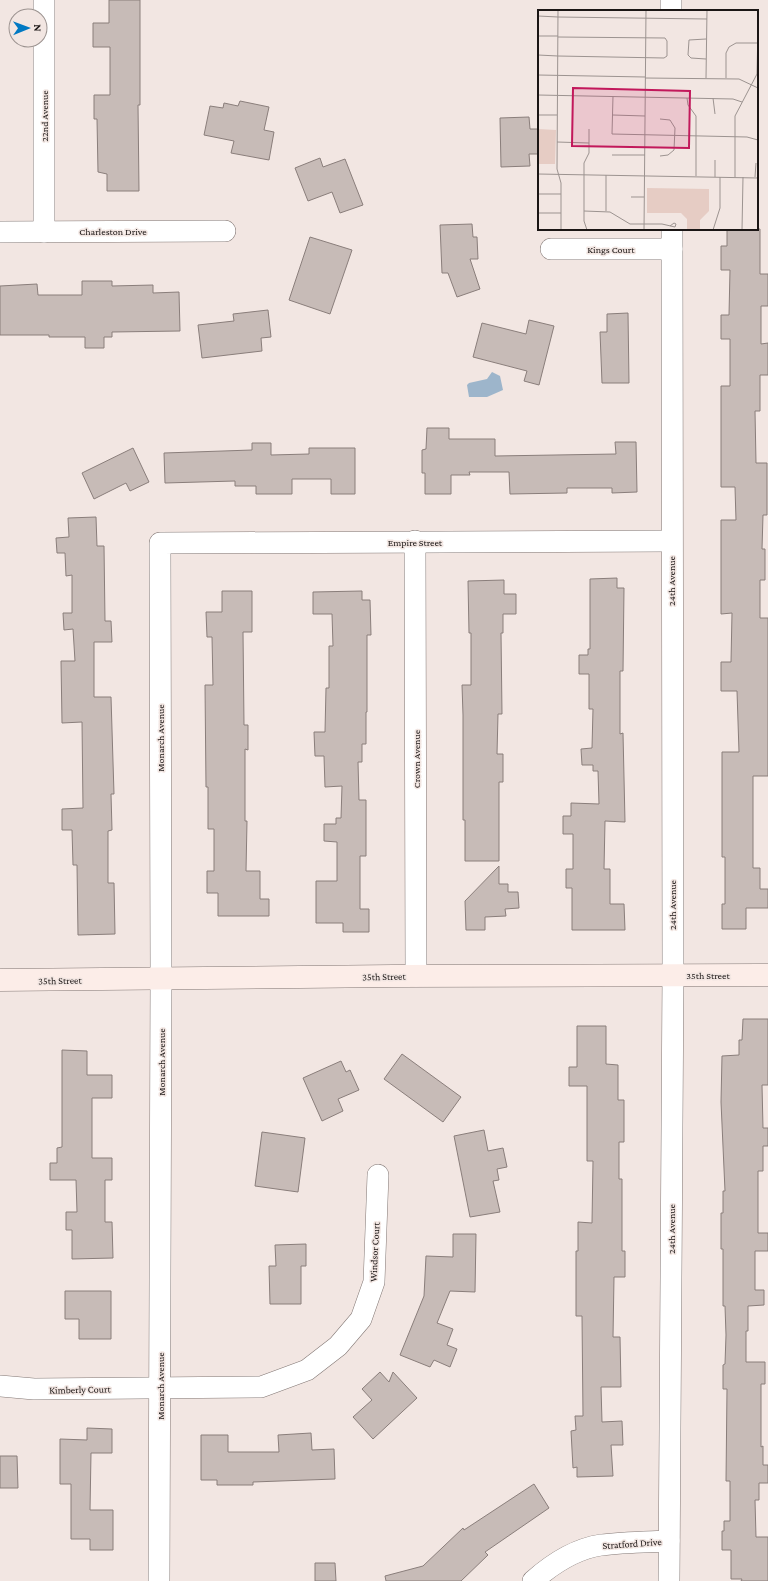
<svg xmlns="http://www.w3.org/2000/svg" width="768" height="1581" font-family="'Crimson Pro',serif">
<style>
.water{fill:#9db5cb}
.building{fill:#c7bbb7;stroke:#8a7e7b}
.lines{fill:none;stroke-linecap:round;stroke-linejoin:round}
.street-casing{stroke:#827774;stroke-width:22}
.secondary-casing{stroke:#827774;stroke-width:23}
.street{stroke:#fff;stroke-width:21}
.secondary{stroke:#fcede8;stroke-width:22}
.labels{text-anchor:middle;stroke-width:3;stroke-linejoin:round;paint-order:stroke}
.street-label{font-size:10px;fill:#1b1615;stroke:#f2e6e2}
.inset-road{fill:none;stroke:#9c9390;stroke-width:1}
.view{fill:#c2185b;fill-opacity:0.15;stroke:#c2185b;stroke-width:2}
.inset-edge{fill:none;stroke:#1b1615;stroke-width:2}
</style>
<rect width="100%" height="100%" fill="#f2e6e2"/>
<path class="water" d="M 492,372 L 500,376 L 503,390 L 487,397 L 469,397 L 467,385 L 469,383 L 487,379 Z"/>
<g class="building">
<path d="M 109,0 L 140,0 L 140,105 L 138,105 L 139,191 L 107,191 L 107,174 L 98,172 L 97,119 L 94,119 L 94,95 L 110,95 L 110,47 L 93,47 L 93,23 L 109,23 Z"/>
<path d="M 240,101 L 269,107 L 264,130 L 274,132 L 269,160 L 231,153 L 234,141 L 204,135 L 210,106 L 223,108 L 224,103 L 238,106 Z"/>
<path d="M 529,117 L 530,129 L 539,129 L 539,154 L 529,154 L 530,166 L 501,167 L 500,118 Z"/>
<path d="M 320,158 L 323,167 L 345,159 L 363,205 L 340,213 L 332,192 L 308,201 L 295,168 Z"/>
<path d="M 472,224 L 473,237 L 477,237 L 478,259 L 470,259 L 480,289 L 457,297 L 448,273 L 442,273 L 440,225 Z"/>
<path d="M 727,229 L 760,229 L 760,274 L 768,274 L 768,306 L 761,306 L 761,344 L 768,343 L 768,375 L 760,375 L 760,411 L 755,411 L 756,463 L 767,463 L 767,515 L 763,515 L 762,549 L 765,549 L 765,580 L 760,580 L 760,618 L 768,618 L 768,776 L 753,776 L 753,868 L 760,868 L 760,889 L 768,889 L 768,908 L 746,908 L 746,929 L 722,929 L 722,904 L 725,904 L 725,857 L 722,857 L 722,752 L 739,752 L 737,691 L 721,691 L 721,662 L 731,662 L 732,613 L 721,614 L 721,520 L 736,520 L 735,487 L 721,487 L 721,386 L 730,386 L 730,339 L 721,339 L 721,315 L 729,315 L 730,270 L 721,270 L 721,246 L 727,246 Z"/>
<path d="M 310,237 L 352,250 L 330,314 L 289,300 Z"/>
<path d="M 82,281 L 112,281 L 112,286 L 153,285 L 153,293 L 179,292 L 180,331 L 112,332 L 112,337 L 104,337 L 104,348 L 85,348 L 85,337 L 49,337 L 49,335 L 0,335 L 0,286 L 37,284 L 38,295 L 82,295 Z"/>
<path d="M 268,310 L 271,337 L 261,338 L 262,351 L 202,358 L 198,325 L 234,321 L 233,314 Z"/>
<path d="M 628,313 L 629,383 L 602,383 L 600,332 L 607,332 L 607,314 Z"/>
<path d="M 529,320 L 554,326 L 539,385 L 524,381 L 527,371 L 473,357 L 482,323 L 526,334 Z"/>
<path d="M 427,428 L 449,428 L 449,439 L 495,439 L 495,456 L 616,454 L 615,442 L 636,442 L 637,492 L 612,493 L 612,488 L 567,488 L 567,493 L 510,494 L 509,472 L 469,472 L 470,475 L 451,475 L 451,494 L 425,494 L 425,473 L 422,473 L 422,450 L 426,449 Z"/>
<path d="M 252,443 L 271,443 L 271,455 L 309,454 L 309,448 L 355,448 L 355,494 L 331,494 L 331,479 L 292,479 L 292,494 L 256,494 L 256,486 L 235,486 L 235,481 L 165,483 L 164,453 L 252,450 Z"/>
<path d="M 133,448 L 149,482 L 130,491 L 126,483 L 94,499 L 82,473 Z"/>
<path d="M 96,517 L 97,546 L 104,546 L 105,621 L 111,621 L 112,642 L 94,642 L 94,697 L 111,697 L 114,794 L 111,794 L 112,830 L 108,831 L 108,883 L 114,883 L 115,934 L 78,935 L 77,865 L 73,865 L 72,830 L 62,830 L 62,809 L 83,808 L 82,722 L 62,723 L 61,661 L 75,661 L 73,629 L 64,630 L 63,613 L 72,613 L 72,575 L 66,576 L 65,553 L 57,553 L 56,538 L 69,537 L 68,518 Z"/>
<path d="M 617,578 L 617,588 L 624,588 L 623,671 L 620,671 L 620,734 L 623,733 L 625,822 L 605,821 L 604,869 L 610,869 L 610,904 L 624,904 L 625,930 L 572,930 L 572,888 L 566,888 L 566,869 L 573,869 L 573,834 L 563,834 L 563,816 L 571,816 L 571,803 L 599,804 L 598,771 L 593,771 L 593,765 L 582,765 L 581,749 L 592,748 L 593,709 L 589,709 L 589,674 L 579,674 L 579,655 L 588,655 L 588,649 L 590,649 L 590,579 Z"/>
<path d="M 504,580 L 504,594 L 516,594 L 516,614 L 503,614 L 503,633 L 501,633 L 502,714 L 498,714 L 497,754 L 503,754 L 503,782 L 499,782 L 499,861 L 465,861 L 465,820 L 463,820 L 463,715 L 462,685 L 471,685 L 471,633 L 469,633 L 468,581 Z"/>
<path d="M 222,591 L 252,591 L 252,632 L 243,632 L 244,725 L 248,725 L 248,750 L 245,749 L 245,821 L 247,821 L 246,871 L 260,871 L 260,899 L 269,899 L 269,916 L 218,916 L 218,893 L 207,893 L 207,871 L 214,871 L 214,829 L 208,829 L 208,787 L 206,787 L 205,685 L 213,685 L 212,637 L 207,637 L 206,612 L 222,612 Z"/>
<path d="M 362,591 L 362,600 L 370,600 L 371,635 L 367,635 L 367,712 L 366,712 L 366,744 L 362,744 L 362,762 L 358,762 L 359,800 L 366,800 L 366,856 L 360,856 L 360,909 L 369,909 L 369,932 L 343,932 L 343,923 L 316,923 L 316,881 L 337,881 L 337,842 L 324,841 L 324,824 L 336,824 L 336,818 L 341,818 L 342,786 L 325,787 L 324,756 L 315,756 L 314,732 L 325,732 L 326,688 L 329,688 L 329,646 L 333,646 L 332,614 L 313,614 L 313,592 Z"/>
<path d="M 499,866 L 499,884 L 508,884 L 508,892 L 518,892 L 519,908 L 505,909 L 506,916 L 485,917 L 485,930 L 466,930 L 465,901 Z"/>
<path d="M 743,1019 L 768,1019 L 768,1085 L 762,1085 L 763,1128 L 768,1128 L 768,1146 L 763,1146 L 763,1171 L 758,1171 L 758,1233 L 768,1233 L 768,1251 L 755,1251 L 755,1290 L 764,1290 L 764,1305 L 748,1306 L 748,1331 L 746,1331 L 746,1362 L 765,1362 L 765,1384 L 761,1384 L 761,1447 L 763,1446 L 763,1465 L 768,1465 L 768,1483 L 759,1483 L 759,1500 L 755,1500 L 756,1537 L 768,1537 L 768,1581 L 741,1581 L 742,1579 L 731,1579 L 731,1550 L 722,1550 L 722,1531 L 724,1531 L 724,1521 L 730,1521 L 730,1481 L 726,1481 L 727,1389 L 723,1389 L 723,1365 L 725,1364 L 726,1335 L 725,1306 L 723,1306 L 723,1249 L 721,1249 L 721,1213 L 723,1213 L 723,1191 L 725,1191 L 721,1102 L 722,1056 L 739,1055 L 739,1040 L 742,1040 Z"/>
<path d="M 577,1026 L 606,1026 L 606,1064 L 618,1065 L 618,1100 L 624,1100 L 624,1142 L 619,1142 L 619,1179 L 622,1179 L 622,1251 L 625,1251 L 625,1277 L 614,1277 L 613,1337 L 620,1337 L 621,1387 L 601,1387 L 602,1422 L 622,1421 L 623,1445 L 611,1445 L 613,1476 L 577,1477 L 577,1467 L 573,1468 L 571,1431 L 576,1430 L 575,1416 L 583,1416 L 582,1316 L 576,1316 L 576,1251 L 578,1251 L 578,1222 L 592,1223 L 593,1161 L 587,1161 L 587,1086 L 569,1086 L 569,1067 L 577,1067 Z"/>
<path d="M 62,1050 L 87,1051 L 87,1075 L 112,1075 L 112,1098 L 92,1098 L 92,1158 L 112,1158 L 112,1180 L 105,1180 L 105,1222 L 112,1222 L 113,1258 L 72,1259 L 72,1230 L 66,1230 L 66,1212 L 77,1212 L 76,1180 L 50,1180 L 50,1163 L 57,1163 L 57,1148 L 62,1147 Z"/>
<path d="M 402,1054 L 461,1097 L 443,1122 L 384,1079 Z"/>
<path d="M 341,1061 L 346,1072 L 350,1070 L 359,1090 L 338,1099 L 343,1111 L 322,1121 L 303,1078 Z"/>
<path d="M 484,1130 L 488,1151 L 503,1148 L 507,1167 L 497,1169 L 499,1180 L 493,1181 L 500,1212 L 470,1217 L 454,1136 Z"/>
<path d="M 262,1132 L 305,1138 L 298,1192 L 255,1186 Z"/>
<path d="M 453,1234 L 476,1234 L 475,1292 L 450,1291 L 437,1323 L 453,1329 L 447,1345 L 457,1349 L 450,1367 L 434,1360 L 430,1367 L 400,1355 L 424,1296 L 426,1256 L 453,1257 Z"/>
<path d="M 306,1244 L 306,1266 L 301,1266 L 301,1304 L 270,1304 L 269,1266 L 276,1266 L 275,1245 Z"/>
<path d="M 65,1291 L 111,1291 L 111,1339 L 79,1339 L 79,1319 L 65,1319 Z"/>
<path d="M 380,1372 L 389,1382 L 393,1372 L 417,1398 L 373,1439 L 353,1417 L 372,1400 L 362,1389 Z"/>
<path d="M 87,1428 L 112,1429 L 112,1453 L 91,1453 L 90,1510 L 113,1510 L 113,1550 L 90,1550 L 90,1539 L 71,1539 L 71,1484 L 60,1484 L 60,1439 L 87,1440 Z"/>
<path d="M 311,1433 L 312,1450 L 334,1449 L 335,1479 L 253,1482 L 253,1485 L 217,1485 L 217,1480 L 201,1480 L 201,1435 L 228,1435 L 228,1452 L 279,1452 L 278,1435 Z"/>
<path d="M 0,1456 L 17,1456 L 18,1488 L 0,1488 Z"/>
<path d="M 534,1484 L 549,1508 L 485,1552 L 488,1555 L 461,1581 L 386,1581 L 385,1576 L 423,1566 L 463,1528 L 464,1530 Z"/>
<path d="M 315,1563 L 335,1563 L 336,1581 L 315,1581 Z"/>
</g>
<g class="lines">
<g class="street-casing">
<g id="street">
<path d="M 44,0 L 44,232"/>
<path d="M 671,0 L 671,11"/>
<path d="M 0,232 L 225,231"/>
<path d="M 551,249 L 672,249"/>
<path d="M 415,541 L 416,976"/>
<path d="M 0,1386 L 34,1389 L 261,1387 L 307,1370 L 338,1346 L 361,1319 L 374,1282 L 378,1175"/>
<path d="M 159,1581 L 161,979 L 160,543 L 671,541"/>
<path d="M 533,1581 C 552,1564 575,1549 601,1545 C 623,1542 647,1542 669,1541"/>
<path d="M 669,1581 L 673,975 L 672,229"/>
</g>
</g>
<g class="secondary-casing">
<path id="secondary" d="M 0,980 L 393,976 L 768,975"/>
</g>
<use href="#street" class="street"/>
<use href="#secondary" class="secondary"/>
</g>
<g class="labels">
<g class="street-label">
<text transform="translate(44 116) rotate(-90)" y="4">22nd Avenue</text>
<text x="113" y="235">Charleston Drive</text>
<text x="611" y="253">Kings Court</text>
<text x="415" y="546">Empire Street</text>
<text transform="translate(671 581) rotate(-90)" y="4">24th Avenue</text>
<text transform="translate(160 738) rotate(-90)" y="4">Monarch Avenue</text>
<text transform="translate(416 759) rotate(-90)" y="4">Crown Avenue</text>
<text transform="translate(672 905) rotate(-90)" y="4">24th Avenue</text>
<text x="708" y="979">35th Street</text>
<text transform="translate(384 976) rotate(-1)" y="4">35th Street</text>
<text transform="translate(60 980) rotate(-1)" y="4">35th Street</text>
<text transform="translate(161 1062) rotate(-90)" y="4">Monarch Avenue</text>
<text transform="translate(671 1229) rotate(-90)" y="4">24th Avenue</text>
<text transform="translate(374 1252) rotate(-87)" y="4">Windsor Court</text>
<text transform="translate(160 1386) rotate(-90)" y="4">Monarch Avenue</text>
<text transform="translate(80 1389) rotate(-1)" y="4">Kimberly Court</text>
<text transform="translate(632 1543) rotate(-4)" y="4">Stratford Drive</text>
</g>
</g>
<g transform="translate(538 10)">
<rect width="220" height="220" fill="#f2e6e2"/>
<path d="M 0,119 L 18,120 L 17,154 L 0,154 ZM 109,178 L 171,179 L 171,201 L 162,210 L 162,220 L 149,220 L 149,209 L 143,203 L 109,203 Z" fill="#e6ccc4"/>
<path class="inset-road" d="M 20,0 L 19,159 L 23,173 L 23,220M 0,6 L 20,7M 20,7 L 169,9M 0,26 L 20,26M 0,45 L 20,46M 20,46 L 126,48 L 129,46 L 129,31 L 127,28 L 20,27M 168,49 L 153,48 L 150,45 L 151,30 L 168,29M 0,65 L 107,67M 107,68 L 201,69 L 220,78M 168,68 L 169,0M 188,68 L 188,43 L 191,37 L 198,33 L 220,33M 0,85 L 195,89 L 204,92M 75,86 L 74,124 L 209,127 L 220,130M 149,88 L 150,95 L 158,106 L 158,166M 175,88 L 177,104M 0,105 L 19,105M 75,105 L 107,106M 122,109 L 132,110 L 137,118 L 136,140 L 130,145 L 122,146M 19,132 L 51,133M 74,145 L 107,145M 0,164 L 220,168M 177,167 L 177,150M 197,167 L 197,106 L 219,64 L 220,17M 217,167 L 218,153M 0,184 L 23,184M 93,187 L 106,187M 46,201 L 72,202 L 92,214 L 124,214 L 137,217 L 138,214 L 136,213 L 132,216M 68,201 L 68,165M 0,203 L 23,203M 49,220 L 46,211 L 46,153 L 51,143 L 51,119M 106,220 L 108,0M 175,220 L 182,198 L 182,167M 204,220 L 205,167"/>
<path class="view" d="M 35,78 L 152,81 L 151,138 L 34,136 Z"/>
<rect width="220" height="220" class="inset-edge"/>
</g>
<g transform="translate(28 28) rotate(89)"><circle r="19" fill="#f2e6e2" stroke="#9c9390"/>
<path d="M0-3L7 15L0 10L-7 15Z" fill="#0179c3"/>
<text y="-6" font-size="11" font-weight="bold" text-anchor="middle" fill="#1b1615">N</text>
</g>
</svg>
